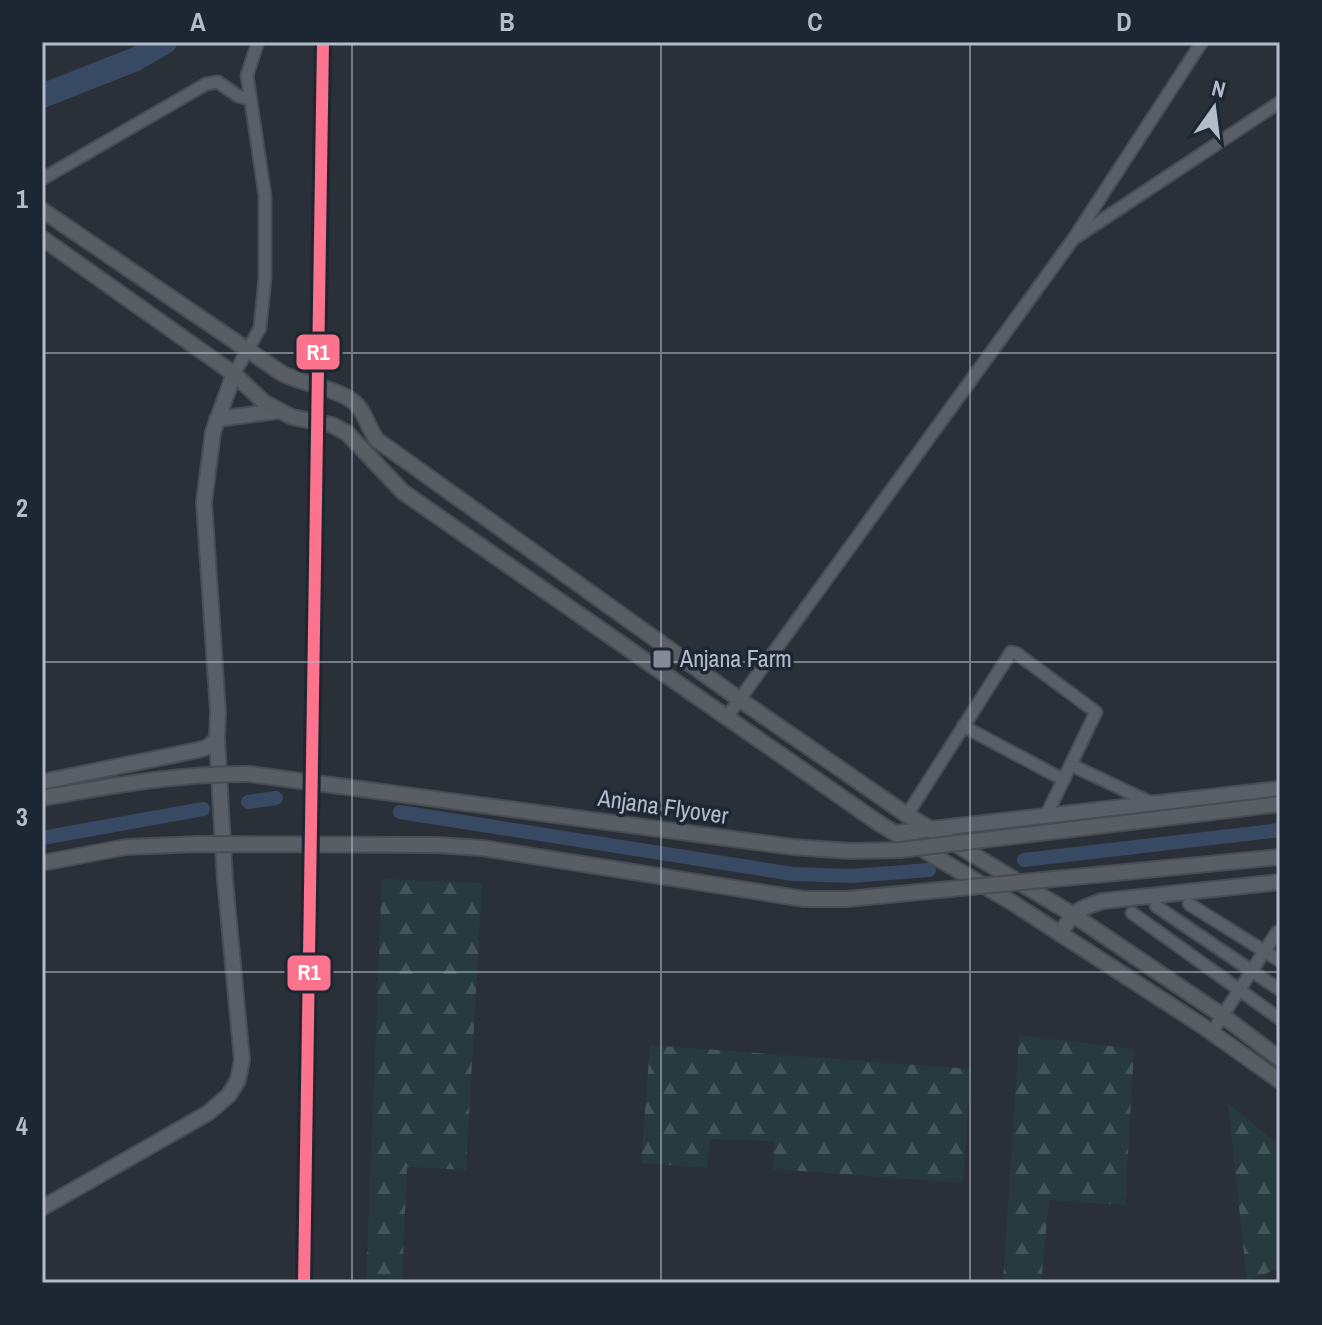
<svg xmlns="http://www.w3.org/2000/svg" width="1322" height="1325" font-family="'Archivo Narrow',sans-serif">
<style>
.forest{fill:url(#forest-firs)}
.lines{fill:none;stroke-linecap:round;stroke-linejoin:round}
.canal{stroke:#384963;stroke-width:14}
.river{stroke:#384963;stroke-width:24}
.minor-casing{stroke:#484c53;stroke-width:15}
.tertiary-casing{stroke:#484c53;stroke-width:18}
.secondary-casing{stroke:#484c53;stroke-width:18}
.minor{stroke:#5a5e66;stroke-width:11}
.tertiary{stroke:#5a5e66;stroke-width:14}
.secondary{stroke:#595d64;stroke-width:14}
.secondary-bridge-casing{stroke:#484c53;stroke-width:18;stroke-linecap:butt}
.secondary-bridge{stroke:#595d64;stroke-width:14}
.rail-1-casing{stroke:#1d2633;stroke-width:18}
.rail-1{stroke:#fc738d;stroke-width:12}
.grid{fill:none;stroke:#b4bcc9;stroke-width:2;stroke-opacity:0.55}
.poi-dot{fill:#848b96;stroke:#1d2633;stroke-width:3}
.labels{text-anchor:middle;stroke-width:7;stroke-linejoin:round;paint-order:stroke}
.poi-label{font-size:24px;fill:#b4bcc9;stroke:#1d2633;text-anchor:start}
.street-label{font-size:24px;fill:#b4bcc9;stroke:#1d2633}
.line-badge{stroke:#1d2633;stroke-width:3}
.badge-label{font-size:22px;text-anchor:middle;font-weight:bold;fill:#fff}
.neatline{fill:none;stroke:#b4bcc9;stroke-width:3}
.grid-label{font-size:26px;text-anchor:middle;font-weight:bold;fill:#b4bcc9}
</style>
<defs>
<pattern id="forest-firs" width="22" height="20" patternUnits="userSpaceOnUse" patternTransform="scale(2)"><rect width="22" height="20" fill="#273a3e"/><path d="M5 1l3.5 6h-7zM16 11l3.5 6h-7z" fill="#445559"/></pattern>
</defs>
<rect width="100%" height="100%" fill="#2a3038"/>
<g class="forest">
<path d="M 382,879 L 482,883 L 466,1170 L 407,1167 L 402,1283 L 366,1283 Z"/>
<path d="M 1019,1035 L 1134,1049 L 1125,1205 L 1049,1200 L 1041,1283 L 1003,1283 Z"/>
<path d="M 650,1045 L 971,1069 L 963,1183 L 773,1169 L 774,1141 L 710,1139 L 707,1168 L 641,1163 Z"/>
<path d="M 1228,1103 L 1280,1146 L 1280,1267 L 1247,1282 Z"/>
</g>
<g class="lines">
<g class="canal">
<path d="M 248,802 L 276,798"/>
<path d="M 400,812 L 793,874 L 851,876 L 929,870"/>
<path d="M 42,838 L 203,809"/>
<path d="M 1024,860 L 1280,830"/>
</g>
<path class="river" d="M 42,96 L 136,59 L 165,42"/>
<g class="minor-casing">
<g id="minor">
<path d="M 42,179 L 206,84 L 218,82 L 238,96 L 249,99"/>
<path d="M 1078,236 L 1280,102"/>
<path d="M 234,374 L 260,328 L 265,278 L 265,196 L 247,75 L 258,42"/>
<path d="M 726,718 L 1074,238 L 1202,42"/>
<path d="M 963,726 L 1064,780"/>
<path d="M 1071,765 L 1154,804"/>
<path d="M 907,815 L 1011,652 L 1016,653 L 1096,712 L 1046,816"/>
<path d="M 1189,904 L 1280,961"/>
<path d="M 1156,906 L 1280,990"/>
<path d="M 1132,913 L 1280,1019"/>
<path d="M 1212,1032 L 1277,932"/>
</g>
</g>
<g class="tertiary-casing">
<g id="tertiary">
<path d="M 217,419 L 278,411"/>
<path d="M 42,782 L 198,750 L 208,747 L 217,739 L 218,712 L 204,502 L 213,432 L 234,374"/>
<path d="M 896,833 L 1280,789"/>
<path d="M 1060,934 C 1073,912 1079,908 1103,901 L 1280,882"/>
<path d="M 42,1208 L 208,1113 L 229,1095 L 238,1080 L 242,1060 L 225,880 L 217,739"/>
</g>
</g>
<g class="secondary-casing">
<g id="secondary">
<path d="M 42,210 L 283,374 C 303,384 345,390 358,406 C 366,416 369,429 377,440 L 739,699 L 907,815 L 1072,914 L 1223,1016 L 1280,1059"/>
<path d="M 42,238 L 234,374 L 265,403 L 292,417 L 332,425 L 347,433 L 403,492 L 880,824 L 1013,903 L 1201,1025 L 1280,1081"/>
</g>
</g>
<use href="#minor" class="minor"/>
<use href="#tertiary" class="tertiary"/>
<use href="#secondary" class="secondary"/>
<g class="secondary-bridge-casing">
<g id="secondary-bridge">
<path d="M 42,798 C 111,786 179,773 249,774 L 793,847 L 850,851 L 900,850 L 1280,804"/>
<path d="M 42,863 L 126,847 L 199,844 L 437,845 L 482,848 L 804,899 L 847,899 L 1280,857"/>
</g>
</g>
<use href="#secondary-bridge" class="secondary-bridge"/>
<g class="rail-1-casing">
<path id="rail-1" d="M 304,1283 L 323,42"/>
</g>
<use href="#rail-1" class="rail-1"/>
</g>
<path class="grid" d="M 352,42 L 352,1283M 661,42 L 661,1283M 970,42 L 970,1283M 42,353 L 1280,353M 42,662 L 1280,662M 42,972 L 1280,972"/>
<rect class="poi-dot" x="652" y="649" width="20" height="20" rx="4"/>
<g class="labels">
<g class="poi-label">
<text x="680" y="667">Anjana Farm</text>
</g>
<g class="street-label">
<text transform="translate(663 807) rotate(8)" y="8">Anjana Flyover</text>
</g>
</g>
<g class="line-badge">
<rect x="295" y="333" width="46" height="38" rx="8" fill="#fc738d"/>
<rect x="286" y="954" width="46" height="38" rx="8" fill="#fc738d"/>
</g>
<g class="badge-label">
<text x="318" y="360">R1</text>
<text x="309" y="980">R1</text>
</g>
<rect width="1322" height="1325" fill="none" stroke="#1d2633" stroke-width="88"/>
<g transform="translate(1214 108) rotate(14)" stroke="#1d2633" stroke-width="6" paint-order="stroke">
<path d="M0-6L14 30L0 20L-14 30Z" fill="#b4bcc9"/>
<text y="-12" font-size="22" font-weight="bold" text-anchor="middle" fill="#b4bcc9">N</text>
</g>
<rect x="44" y="44" width="1234" height="1237" class="neatline"/>
<g class="grid-label">
<text x="198" y="31">A</text>
<text x="507" y="31">B</text>
<text x="815" y="31">C</text>
<text x="1124" y="31">D</text>
<text x="22" y="208">1</text>
<text x="22" y="517">2</text>
<text x="22" y="826">3</text>
<text x="22" y="1135">4</text>
</g>
</svg>
